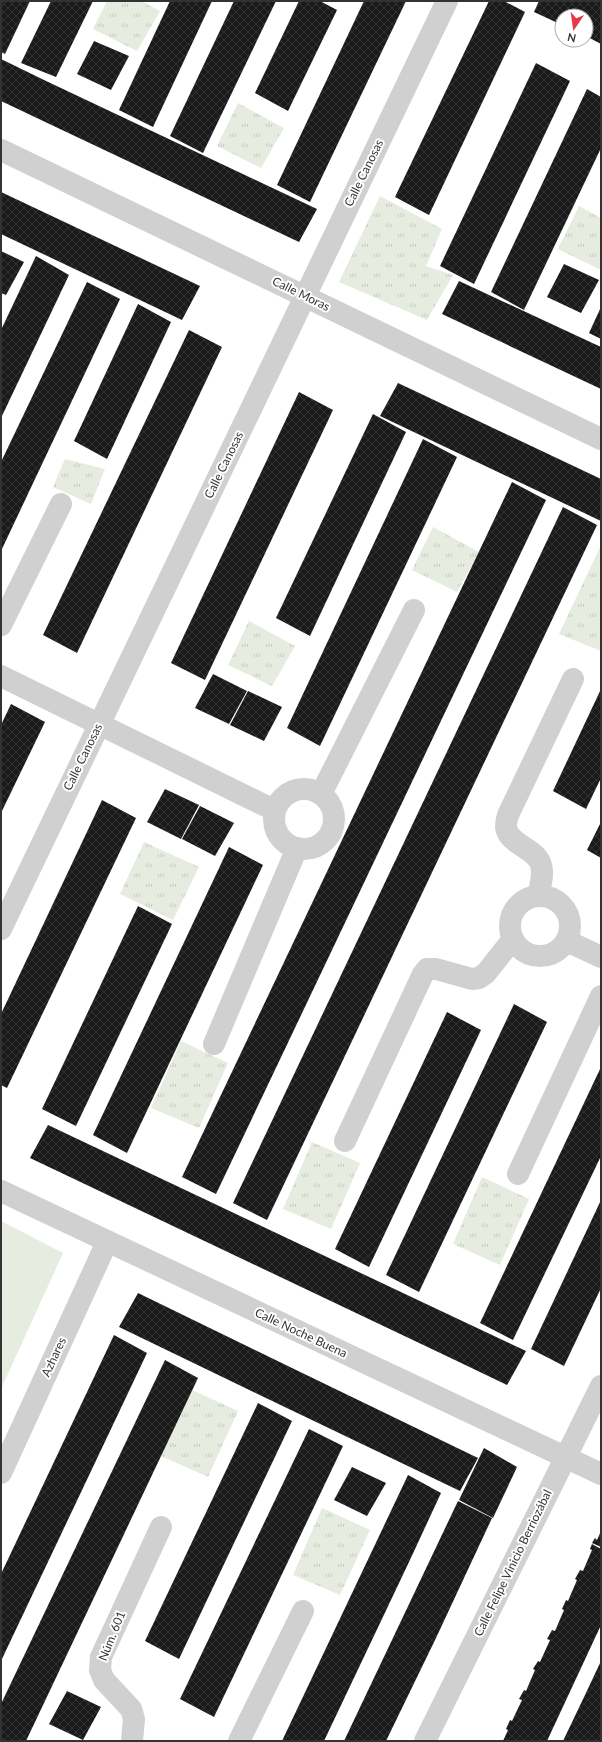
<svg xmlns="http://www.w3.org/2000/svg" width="602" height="1742" font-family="Lato,sans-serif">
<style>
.park{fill:url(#park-tufts)}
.pitch{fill:#e6ecdf}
.building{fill:url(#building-cross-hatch)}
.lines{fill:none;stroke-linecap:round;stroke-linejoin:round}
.minor{stroke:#d0d0d0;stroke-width:22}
.tertiary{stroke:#d0d0d0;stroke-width:22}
.labels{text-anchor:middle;stroke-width:4;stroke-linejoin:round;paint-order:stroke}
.street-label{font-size:12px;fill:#333;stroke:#fff}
</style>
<defs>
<pattern id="park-tufts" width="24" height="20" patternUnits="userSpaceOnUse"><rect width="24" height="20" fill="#e6ecdf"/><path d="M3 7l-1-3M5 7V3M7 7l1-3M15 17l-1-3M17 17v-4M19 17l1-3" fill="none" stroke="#c6cbc0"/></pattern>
<pattern id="building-cross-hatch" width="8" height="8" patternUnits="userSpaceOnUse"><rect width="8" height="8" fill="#1a1a1a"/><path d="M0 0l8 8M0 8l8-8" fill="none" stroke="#333"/></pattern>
</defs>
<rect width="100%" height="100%" fill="#fff"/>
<g class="park">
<path d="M 107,1 L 141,1 L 160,11 L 137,51 L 93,29 Z"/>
<path d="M 238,103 L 284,128 L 261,168 L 217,146 Z"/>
<path d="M 380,196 L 442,229 L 426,266 L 453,275 L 427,320 L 339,282 Z"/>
<path d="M 579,206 L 601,218 L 601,270 L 558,249 Z"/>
<path d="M 65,459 L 105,469 L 91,504 L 53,487 Z"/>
<path d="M 433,527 L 479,552 L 457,592 L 412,570 Z"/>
<path d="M 601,545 L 601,651 L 559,634 Z"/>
<path d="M 249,621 L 295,646 L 272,686 L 228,665 Z"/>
<path d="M 144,842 L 199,867 L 173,920 L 120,894 Z"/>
<path d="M 181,1041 L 228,1063 L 199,1128 L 151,1108 Z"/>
<path d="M 312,1142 L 360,1163 L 331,1229 L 283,1209 Z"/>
<path d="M 482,1177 L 529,1199 L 500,1265 L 453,1244 Z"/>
<path d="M 190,1389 L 238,1411 L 208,1477 L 161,1456 Z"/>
<path d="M 322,1508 L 370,1530 L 340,1595 L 293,1575 Z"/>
</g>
<path class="pitch" d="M 1,1221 L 63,1253 L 1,1389 Z"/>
<g class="building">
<path d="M 1,1 L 30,1 L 5,54 L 1,52 Z"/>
<path d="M 51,1 L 93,1 L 56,77 L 21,63 Z"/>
<path d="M 170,1 L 212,1 L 153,127 L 119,110 Z"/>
<path d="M 234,1 L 276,1 L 203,153 L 170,136 Z"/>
<path d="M 299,1 L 320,1 L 337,10 L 288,111 L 255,93 Z"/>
<path d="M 364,1 L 406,1 L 310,202 L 277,185 Z"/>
<path d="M 489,1 L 504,1 L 525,12 L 429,215 L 395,197 Z"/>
<path d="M 539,1 L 601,2 L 601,44 L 586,36 L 586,16 L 562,16 L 562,25 L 534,12 Z"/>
<path d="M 94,41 L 129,56 L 111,90 L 77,74 Z"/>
<path d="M 1,59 L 44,80 L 317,209 L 299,242 L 60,129 L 1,101 Z"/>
<path d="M 536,63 L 570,81 L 474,284 L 440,266 Z"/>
<path d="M 587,89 L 601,97 L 601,148 L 524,310 L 491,292 Z"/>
<path d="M 1,192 L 200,286 L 182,320 L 1,234 Z"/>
<path d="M 1,251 L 24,262 L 6,295 L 1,293 Z"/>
<path d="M 36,256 L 69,275 L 1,418 L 1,330 Z"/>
<path d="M 564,264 L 599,280 L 581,313 L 547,297 Z"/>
<path d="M 459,281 L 601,347 L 601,389 L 442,314 Z"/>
<path d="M 87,282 L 120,299 L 1,551 L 1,462 Z"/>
<path d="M 138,304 L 171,322 L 107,459 L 74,441 Z"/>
<path d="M 601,307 L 601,339 L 589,333 Z"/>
<path d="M 189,330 L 222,347 L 77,653 L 43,635 Z"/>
<path d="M 398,383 L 601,479 L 601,521 L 380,416 Z"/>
<path d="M 299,392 L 333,410 L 205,680 L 171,663 Z"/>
<path d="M 373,414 L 406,432 L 310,636 L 276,618 Z"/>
<path d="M 423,439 L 457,457 L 320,746 L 287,728 Z"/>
<path d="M 512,482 L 546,500 L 216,1194 L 182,1177 Z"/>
<path d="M 563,507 L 597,525 L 267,1220 L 233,1203 Z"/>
<path d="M 213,674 L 247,691 L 229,724 L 195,708 Z"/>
<path d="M 601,689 L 601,778 L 586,809 L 553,791 Z"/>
<path d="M 248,691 L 282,707 L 264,741 L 230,725 Z"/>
<path d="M 11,704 L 45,722 L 1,813 L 1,725 Z"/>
<path d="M 165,789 L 199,805 L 181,839 L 147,822 Z"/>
<path d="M 102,800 L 136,818 L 7,1088 L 1,1085 L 1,1014 Z"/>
<path d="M 200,806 L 234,823 L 215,856 L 182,839 Z"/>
<path d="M 601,822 L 601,858 L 587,850 Z"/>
<path d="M 229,847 L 263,865 L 127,1153 L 93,1135 Z"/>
<path d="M 138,906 L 172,924 L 76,1126 L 42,1109 Z"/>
<path d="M 514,1004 L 547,1022 L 419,1292 L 386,1275 Z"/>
<path d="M 447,1012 L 481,1030 L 369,1267 L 335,1249 Z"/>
<path d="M 601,1067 L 601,1156 L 513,1340 L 480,1323 Z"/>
<path d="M 48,1125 L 422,1302 L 526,1351 L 507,1385 L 457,1361 L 30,1158 Z"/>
<path d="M 601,1200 L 601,1288 L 564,1366 L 531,1349 Z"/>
<path d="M 138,1293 L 292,1368 L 478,1458 L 460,1491 L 239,1385 L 119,1327 Z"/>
<path d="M 114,1335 L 147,1353 L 1,1661 L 1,1574 Z"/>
<path d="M 165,1360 L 198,1378 L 26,1741 L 1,1741 L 1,1704 Z"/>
<path d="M 258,1403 L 292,1421 L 179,1659 L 145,1641 Z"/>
<path d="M 309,1429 L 343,1446 L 214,1717 L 180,1699 Z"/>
<path d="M 484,1448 L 517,1467 L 493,1518 L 459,1500 Z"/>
<path d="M 352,1467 L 386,1483 L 367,1516 L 334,1500 Z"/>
<path d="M 408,1475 L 441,1493 L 409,1562 L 324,1741 L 282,1741 Z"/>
<path d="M 458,1501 L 492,1518 L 436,1638 L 386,1741 L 344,1741 Z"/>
<path d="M 601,1531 L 601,1547 L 592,1543 L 595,1538 L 597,1540 Z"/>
<path d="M 592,1544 L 601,1549 L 601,1625 L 547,1741 L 503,1741 L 508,1730 L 506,1729 L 510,1720 L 512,1721 L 522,1700 L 519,1699 L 524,1690 L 526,1691 L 535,1670 L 533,1669 L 538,1661 L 540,1662 L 550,1640 L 547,1639 L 552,1630 L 555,1631 L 564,1610 L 562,1609 L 566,1600 L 568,1601 L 577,1580 L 575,1579 L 580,1570 L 583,1571 L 592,1550 L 590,1549 Z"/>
<path d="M 601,1661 L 601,1741 L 563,1741 L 585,1695 Z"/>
<path d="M 67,1691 L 101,1707 L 83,1740 L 49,1724 Z"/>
</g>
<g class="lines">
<g class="minor">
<path d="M 1,150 L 601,439"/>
<path d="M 1,625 L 61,504"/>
<path d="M 1,676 L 274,810"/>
<circle cx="304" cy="819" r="30"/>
<path d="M 321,794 L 414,610"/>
<path d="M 538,896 C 540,886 544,875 541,865 C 537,848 508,845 506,827 C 506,823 507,818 508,815 L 573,679"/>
<circle cx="540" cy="926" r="30"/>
<path d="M 567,941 L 601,957"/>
<path d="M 214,1044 L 297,848"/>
<path d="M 345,1141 L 423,974 L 427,969 L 436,969 L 472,979 L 479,978 L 486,973 L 513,939"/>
<path d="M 518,1174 L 601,996"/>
<path d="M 1,1191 L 601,1474"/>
<path d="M 1,1473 L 107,1242"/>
<path d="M 132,1741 L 134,1719 L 131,1709 L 104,1680 L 100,1670 L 101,1657 L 161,1527"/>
<path d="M 239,1741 L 303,1611"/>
<path d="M 425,1741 L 601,1386"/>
</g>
<path class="tertiary" d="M 1,929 L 447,1"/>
</g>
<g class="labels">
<g class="street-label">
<text transform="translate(364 173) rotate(-64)" y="4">Calle Canosas</text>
<text transform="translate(301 294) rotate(26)" y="4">Calle Moras</text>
<text transform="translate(224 465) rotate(-64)" y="4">Calle Canosas</text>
<text transform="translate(83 757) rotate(-64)" y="4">Calle Canosas</text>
<text transform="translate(301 1333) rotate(25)" y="4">Calle Noche Buena</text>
<text transform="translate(54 1357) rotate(-65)" y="4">Azhares</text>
<text transform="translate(513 1563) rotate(-64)" y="4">Calle Felipe Vinicio Berriozábal</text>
<text transform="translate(112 1636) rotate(-68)" y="4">Núm. 601</text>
</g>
</g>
<rect width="602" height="1742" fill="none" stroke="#333333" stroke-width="4"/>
<g transform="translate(574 28) rotate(193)"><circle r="19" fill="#ffffff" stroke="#adadad"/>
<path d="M0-3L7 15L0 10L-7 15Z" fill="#e63946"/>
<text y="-6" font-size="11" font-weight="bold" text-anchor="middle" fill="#333333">N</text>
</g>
</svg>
